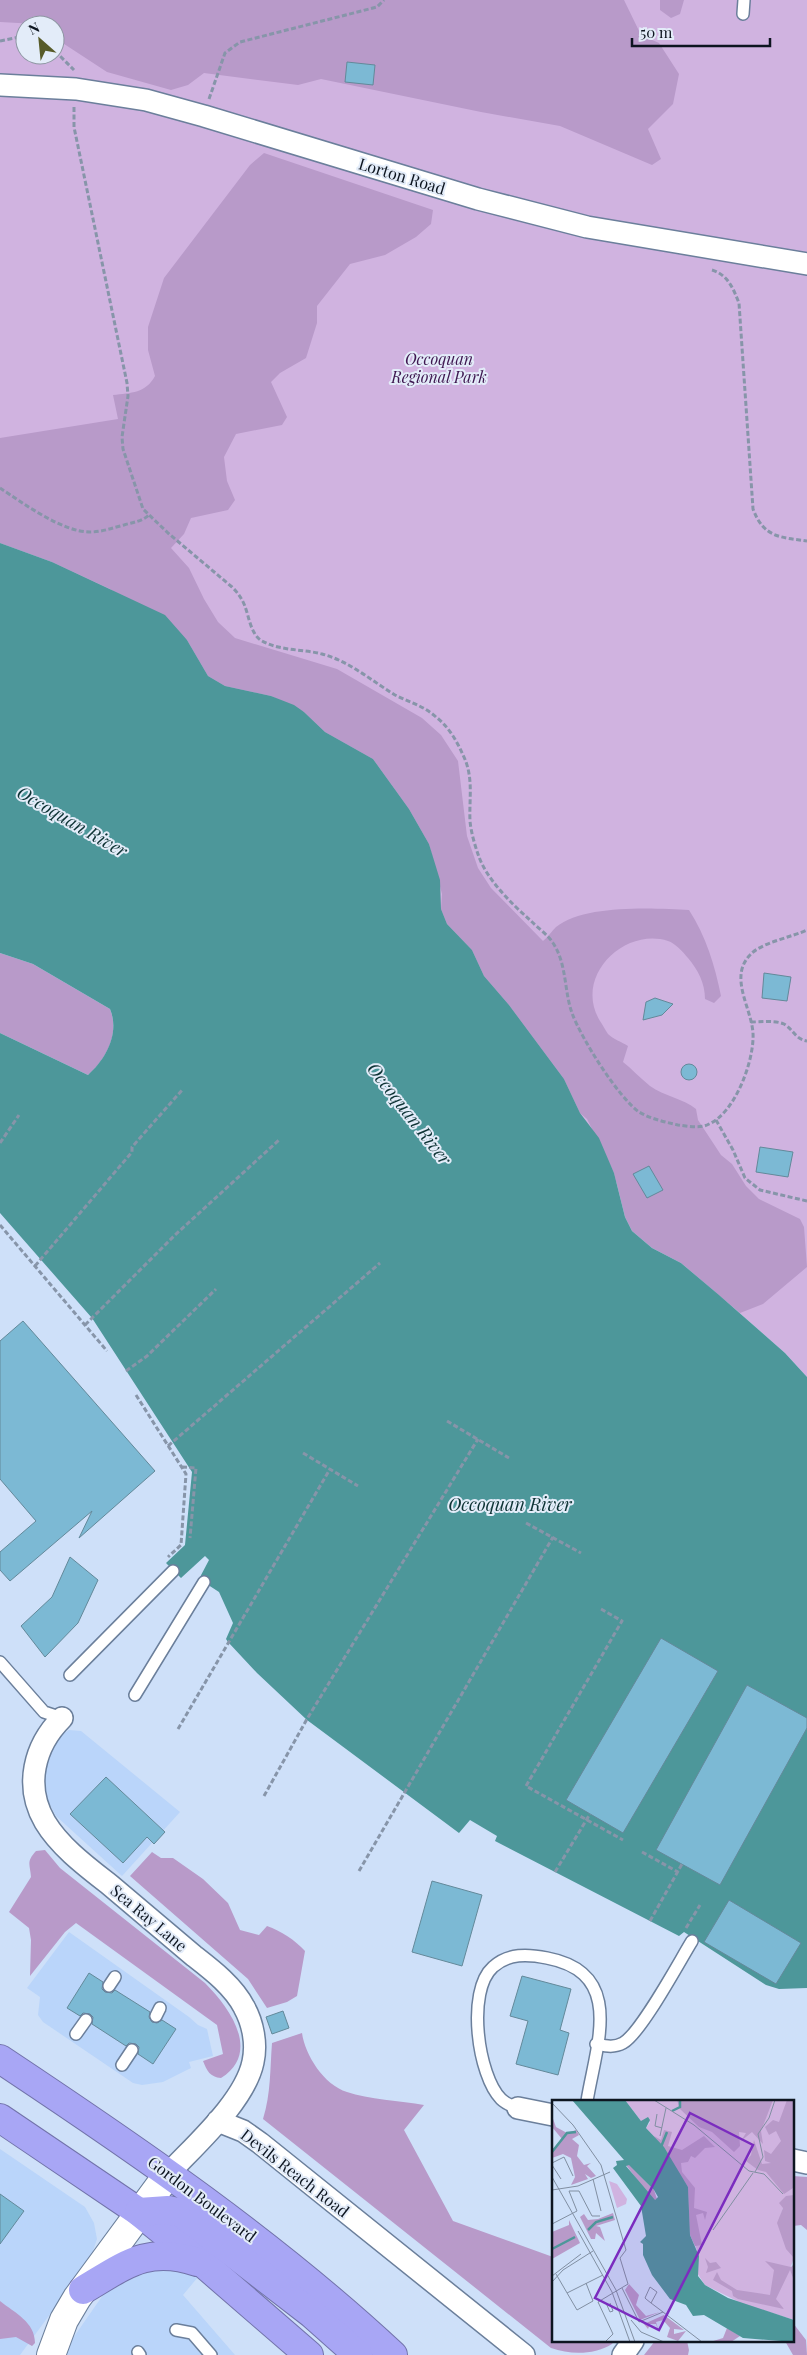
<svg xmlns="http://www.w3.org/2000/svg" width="807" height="2355" font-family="'Playfair Display',serif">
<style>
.built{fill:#bad5fa}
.green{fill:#d0b3e0;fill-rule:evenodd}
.forest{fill:#b89ac9}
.water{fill:#4d979a}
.building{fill:#7cb9d4;stroke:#63899a}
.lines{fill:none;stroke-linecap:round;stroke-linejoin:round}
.lane-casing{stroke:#6b7f9b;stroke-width:14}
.street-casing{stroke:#6b7f9b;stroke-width:24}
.secondary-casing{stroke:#6b7f9b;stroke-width:30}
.highway-casing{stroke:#7273aa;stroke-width:30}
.path{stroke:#8795a9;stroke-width:3;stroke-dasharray:5 2.5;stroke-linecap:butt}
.lane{stroke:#fff;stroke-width:11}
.street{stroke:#fff;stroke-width:21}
.secondary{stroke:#fff;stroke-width:28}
.highway{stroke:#a8a6f5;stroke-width:28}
.labels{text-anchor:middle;stroke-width:4;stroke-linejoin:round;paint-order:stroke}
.street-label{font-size:16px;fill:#0d1520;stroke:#e3ecf9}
.park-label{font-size:16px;font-style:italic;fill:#3e1750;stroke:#e3ecf9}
.water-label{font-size:18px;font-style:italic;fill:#0e3335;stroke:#e3ecf9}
.inset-river{fill:none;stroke:#4d979a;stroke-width:2.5}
.inset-road{fill:none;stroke:#818fa2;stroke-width:1}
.view{fill:#7b2cbf;fill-opacity:0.15;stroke:#7b2cbf;stroke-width:2.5}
.inset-edge{fill:none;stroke:#0d1520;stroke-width:2.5}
</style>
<rect width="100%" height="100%" fill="#cee0f9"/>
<g class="built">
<path d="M 69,1730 L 81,1731 L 180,1812 L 122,1876 L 56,1816 L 42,1790 L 41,1765 L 58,1737 Z"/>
<path d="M 69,1932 L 189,2017 L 198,2025 L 207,2029 L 213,2056 L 189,2062 L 191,2068 L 163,2082 L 142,2085 L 133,2083 L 43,2022 L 38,2015 L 40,1997 L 27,1988 Z"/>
<path d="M 0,2149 L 85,2207 L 94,2223 L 97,2239 L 90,2260 L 20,2355 L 0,2355 Z"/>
<path d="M 186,2268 L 198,2277 L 183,2295 L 235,2355 L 66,2355 L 71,2341 L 110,2285 L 127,2271 Z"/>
</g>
<path class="green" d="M 0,0 L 807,0 L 807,1377 L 785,1353 L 719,1295 L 52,562 L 0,543 ZM 25,25 L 55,25 L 55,55 L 25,55 Z"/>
<g class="forest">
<path d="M 0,0 L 624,0 L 641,35 L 659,43 L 679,74 L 673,104 L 648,129 L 661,159 L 652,165 L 560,126 L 481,112 L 321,79 L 298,85 L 204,73 L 188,85 L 171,90 L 107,72 L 55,38 L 55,25 L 0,22 Z"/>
<path d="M 660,0 L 684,0 L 680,14 L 671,18 L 660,10 Z"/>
<path d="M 264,153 L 433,210 L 431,224 L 416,237 L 385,255 L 350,264 L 317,306 L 317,323 L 306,358 L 280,373 L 271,382 L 287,417 L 282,425 L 236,434 L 224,457 L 227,481 L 235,500 L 228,510 L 191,518 L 184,534 L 171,548 L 189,568 L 204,599 L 218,622 L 235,638 L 337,669 L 422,718 L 441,735 L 458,761 L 467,836 L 478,868 L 491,888 L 543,941 C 548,937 552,931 556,927 C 584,904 655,908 689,910 C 706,936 715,966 721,996 L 714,1003 L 705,999 C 705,983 698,970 688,958 C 683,952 675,943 668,941 C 624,927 573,977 600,1021 C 603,1025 605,1030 608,1034 C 613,1039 622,1042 628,1046 L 623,1062 C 632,1069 640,1078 650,1086 C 664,1096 684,1099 696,1109 L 698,1120 L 721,1155 L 732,1164 L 746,1186 L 759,1199 L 800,1219 L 804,1227 L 807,1267 L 763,1304 L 740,1313 L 681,1263 L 652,1248 L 632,1231 L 625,1217 L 614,1173 L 587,1119 L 580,1113 L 564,1079 L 509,1005 L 484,976 L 472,950 L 447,924 L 441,909 L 442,894 L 429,844 L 409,809 L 373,759 L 325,732 L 304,712 L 271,696 L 225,686 L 208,676 L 187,640 L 110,589 L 52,562 L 0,543 L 0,438 L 118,419 L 113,395 C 131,393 146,393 155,376 L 148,350 L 148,327 L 164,278 L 250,165 Z"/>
<path d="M 0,953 L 33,964 L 110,1009 C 120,1034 106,1059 88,1075 L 0,1033 Z"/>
<path d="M 45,1850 L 60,1868 L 205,1983 C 229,2007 262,2052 221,2078 C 210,2077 207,2071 203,2061 L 223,2054 L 217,2025 L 76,1923 L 65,1932 L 30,1976 L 31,1940 L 29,1928 L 9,1912 L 31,1877 C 30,1864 26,1862 36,1851 Z"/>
<path d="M 152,1852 L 161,1858 L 173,1858 L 203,1879 L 228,1903 L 240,1930 L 259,1935 L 267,1926 C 281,1931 295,1940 305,1951 L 297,1996 L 287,2002 L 267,2008 L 248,1979 L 130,1876 Z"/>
<path d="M 302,2033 C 305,2055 324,2085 347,2092 C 368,2099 401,2101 424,2105 L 404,2130 L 453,2221 L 553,2257 L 553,2341 L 614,2341 L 612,2344 C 594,2355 571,2355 551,2348 L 263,2119 C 271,2094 270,2068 272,2043 Z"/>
<path d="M 793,2176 L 807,2177 L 807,2230 L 801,2225 L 793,2226 Z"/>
<path d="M 0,2301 C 15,2313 35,2322 35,2343 L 32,2346 L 16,2337 L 0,2339 Z"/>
<path d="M 793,2323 L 806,2340 L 807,2355 L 793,2355 L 785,2341 L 793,2341 Z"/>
<path d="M 655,2341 L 687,2341 L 689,2350 L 688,2355 L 644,2355 Z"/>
</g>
<path class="water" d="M 0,543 L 52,562 L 165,615 L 187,640 L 208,676 L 225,686 L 271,696 L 294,705 L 304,712 L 325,732 L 373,759 L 409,809 L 429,844 L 440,880 L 441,909 L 447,924 L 472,950 L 484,976 L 509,1005 L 564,1079 L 580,1113 L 599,1138 L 614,1173 L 625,1217 L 632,1231 L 652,1248 L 681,1263 L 719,1295 L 785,1353 L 807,1377 L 807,1988 L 779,1989 L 766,1985 L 684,1932 L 679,1936 L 495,1841 L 497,1836 L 470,1820 L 459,1833 L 307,1720 L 257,1673 L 228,1642 L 226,1639 L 233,1623 L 219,1592 L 199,1579 L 209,1560 L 205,1556 L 181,1578 L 166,1563 L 185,1545 L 192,1472 L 92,1318 L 0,1213 L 0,1033 L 88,1075 C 106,1059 120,1033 110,1009 L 33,964 L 0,953 Z"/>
<g class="building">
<path d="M 347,62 L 375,65 L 373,85 L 345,82 Z"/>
<path d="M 764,973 L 791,977 L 787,1001 L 762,998 Z"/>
<path d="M 655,998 L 673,1004 L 662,1015 L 643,1020 L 646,1002 Z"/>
<circle cx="689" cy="1072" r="8"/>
<path d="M 760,1147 L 793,1152 L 788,1177 L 756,1172 Z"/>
<path d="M 649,1166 L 663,1190 L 647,1198 L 633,1174 Z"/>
<path d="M 23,1321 L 155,1471 L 79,1538 L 92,1511 L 10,1581 L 0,1570 L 0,1552 L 36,1521 L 0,1479 L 0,1341 Z"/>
<path d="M 70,1557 L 98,1580 L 78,1623 L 45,1657 L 21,1626 L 52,1597 Z"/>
<path d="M 661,1638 L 718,1671 L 623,1833 L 566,1800 Z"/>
<path d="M 747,1685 L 807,1718 L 807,1728 L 720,1885 L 656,1850 Z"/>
<path d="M 106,1777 L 165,1832 L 154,1844 L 147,1837 L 123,1863 L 70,1814 Z"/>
<path d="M 432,1881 L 482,1895 L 462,1966 L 412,1952 Z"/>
<path d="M 729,1900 L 801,1943 L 776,1984 L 704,1942 Z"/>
<path d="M 89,1973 L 103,1982 L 102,1989 L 105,1992 L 112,1993 L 115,1990 L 150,2012 L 149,2017 L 152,2022 L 157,2023 L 162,2020 L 176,2029 L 153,2064 L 138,2054 L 139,2047 L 136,2044 L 129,2043 L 126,2046 L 92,2024 L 93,2017 L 90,2014 L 83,2013 L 80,2016 L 67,2008 Z"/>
<path d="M 522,1976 L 571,1989 L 560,2030 L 569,2033 L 558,2075 L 516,2064 L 528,2021 L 510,2016 Z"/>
<path d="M 283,2011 L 289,2028 L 272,2034 L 266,2017 Z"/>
<path d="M 0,2194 L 24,2211 L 0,2244 Z"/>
</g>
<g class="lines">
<g class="lane-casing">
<g id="lane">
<path d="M 743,14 L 744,0"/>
<path d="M 0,1662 L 44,1712 L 62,1718"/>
<path d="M 70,1675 L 173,1571"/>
<path d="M 135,1695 L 204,1582"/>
<path d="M 109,1986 L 115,1977"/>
<path d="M 156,2016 L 160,2008"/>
<path d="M 76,2034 L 86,2020"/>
<path d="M 596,2044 C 606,2046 614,2048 623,2043 C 641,2033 679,1962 692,1941"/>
<path d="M 122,2065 L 132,2050"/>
<path d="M 518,2108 C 512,2106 506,2104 501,2099 C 478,2076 466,1991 493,1967 C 508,1953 528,1954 547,1958 C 626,1973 596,2045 587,2101"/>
<path d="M 176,2330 L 192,2333 L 211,2355"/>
<path d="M 138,2352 L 140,2355"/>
</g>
</g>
<g class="street-casing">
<g id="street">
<path d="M 0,85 L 76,89 L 146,100 L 204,116 L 478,199 L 587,227 L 807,264"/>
<path d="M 62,1718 C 34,1746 24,1786 45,1822 C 60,1847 87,1867 110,1885 C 138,1909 166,1932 194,1956 C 212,1970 233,1986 244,2007 C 253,2023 257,2044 253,2062 C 245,2101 195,2145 169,2173"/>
<path d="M 518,2108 L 553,2115"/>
<path d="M 218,2121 L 243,2131 L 260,2143 L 524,2355"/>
<path d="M 793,2160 L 807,2163"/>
<path d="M 623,2355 L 633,2341"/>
</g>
</g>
<g class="secondary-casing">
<path id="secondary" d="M 51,2355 L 64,2320 L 77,2298 L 169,2173"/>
</g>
<g class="highway-casing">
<g id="highway">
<path d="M 0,2059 C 137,2150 273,2243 393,2355"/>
<path d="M 0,2118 L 139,2212 L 205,2265 L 309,2355"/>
<path d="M 139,2212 L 168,2210 L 181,2213 L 312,2314 L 358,2355"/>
<path d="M 83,2290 C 124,2266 147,2245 197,2262"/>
</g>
</g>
<g class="path">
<path d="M 0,41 L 25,36"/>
<path d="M 55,51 L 74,70"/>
<path d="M 209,99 L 225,53 L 240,42 L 377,7 L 384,0"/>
<path d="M 74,107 L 74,127 L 127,383 L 128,396 L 122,437 L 123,449 L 143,509 L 168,533 L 232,587 C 237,592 241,597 244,604 C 249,615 250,634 262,641 C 280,651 303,649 322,654 C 349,661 372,681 395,695 C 409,702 424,706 436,717 C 448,726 457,741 463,755 C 474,777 469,798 470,821 C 471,832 475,846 479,857 C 488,881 512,904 531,921 C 538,928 548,935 553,943 C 567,964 564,991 572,1013 C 581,1038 618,1097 639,1112 C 651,1119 665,1122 678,1125 C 688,1126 700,1129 709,1124 C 734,1113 752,1066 753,1039 C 755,1012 727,979 750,955 C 760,943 792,937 807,930"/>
<path d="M 712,270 C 728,275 733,288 739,303 L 753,509 C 764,538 780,537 807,541"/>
<path d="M 0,488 C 23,503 62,532 90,532 C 102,532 112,528 124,525 C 133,522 141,522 149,515"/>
<path d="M 751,1022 C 760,1022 775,1020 784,1024 C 794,1030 795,1039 807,1041"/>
<path d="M 716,1120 L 733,1150 L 745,1178 L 760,1190 L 807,1201"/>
<path d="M 0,1143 L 19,1115"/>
<path d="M 0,1225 L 107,1351"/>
<path d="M 35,1266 L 132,1152 L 132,1147 L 183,1089"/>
<path d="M 85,1325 L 175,1235 L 279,1140"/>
<path d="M 126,1371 L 147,1356 L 216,1289"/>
<path d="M 136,1395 L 186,1474 L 181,1545 L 168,1557"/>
<path d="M 447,1421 L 509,1458"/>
<path d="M 168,1446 L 380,1263"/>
<path d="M 303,1453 L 358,1486"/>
<path d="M 182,1467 L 196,1468 L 190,1538"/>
<path d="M 526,1523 L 581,1553"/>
<path d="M 601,1609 L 622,1621 L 526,1786 L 623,1840"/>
<path d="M 178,1729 L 330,1469"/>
<path d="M 264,1796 L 307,1719 L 478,1439"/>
<path d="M 642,1852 L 678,1872"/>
<path d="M 359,1871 L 553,1537"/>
<path d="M 555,1872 L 590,1814"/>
<path d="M 650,1921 L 682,1864"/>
<path d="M 686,1928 L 700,1905"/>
</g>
<use href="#lane" class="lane"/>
<use href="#street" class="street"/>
<use href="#secondary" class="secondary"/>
<use href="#highway" class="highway"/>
</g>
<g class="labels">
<g class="street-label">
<text transform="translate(402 176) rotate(17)" y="6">Lorton Road</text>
<text transform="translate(149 1918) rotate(40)" y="6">Sea Ray Lane</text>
<text transform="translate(295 2173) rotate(38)" y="6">Devils Reach Road</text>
<text transform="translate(202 2199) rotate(37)" y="6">Gordon Boulevard</text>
</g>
<g class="park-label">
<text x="439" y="365">Occoquan<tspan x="439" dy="18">Regional Park</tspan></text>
</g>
<g class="water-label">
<text transform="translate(72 822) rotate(30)" y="6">Occoquan River</text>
<text transform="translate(409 1114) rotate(52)" y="6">Occoquan River</text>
<text x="510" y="1511">Occoquan River</text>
</g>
</g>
<g transform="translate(552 2100)">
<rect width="242" height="242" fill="#cee0f9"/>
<path d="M 73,0 L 242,0 L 242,108 L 231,108 L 228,117 L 242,158 L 238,169 L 242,181 L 242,220 L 189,203 L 153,185 L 145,173 L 145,150 L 102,37 L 94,28 L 98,22 L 89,21 ZM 57,81 L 65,84 L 75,99 L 74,104 L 65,108 Z" fill="#d0b3e0"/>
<path d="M 125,0 L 221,0 L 209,31 L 211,44 L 200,32 L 189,41 L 194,33 L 187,32 L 188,46 L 182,52 L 160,32 L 147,27 L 128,9 ZM 235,0 L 242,0 L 242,93 L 241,88 L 232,94 L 214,72 L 206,70 L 194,61 L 199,55 L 202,40 L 210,64 L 219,63 L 213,61 L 212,50 L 219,54 L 229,41 L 224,31 L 217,35 L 213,27 L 221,20 L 227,22 ZM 0,16 L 4,27 L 15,33 L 24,30 L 27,35 L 20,39 L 27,45 L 25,56 L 32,65 L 39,63 L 35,66 L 44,76 L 39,78 L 33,74 L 36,79 L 19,85 L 23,77 L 19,58 L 11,54 L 0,58 L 0,50 L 10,39 L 0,27 ZM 112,30 L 120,32 L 116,46 L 130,50 L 152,36 L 163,47 L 153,48 L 143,58 L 139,56 L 136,62 L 129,63 L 130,72 L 143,88 L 142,108 L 155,112 L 153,120 L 151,113 L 144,115 L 150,145 L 143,146 L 138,135 L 136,87 L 102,36 L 109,40 ZM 74,65 L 78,65 L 102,90 L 105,99 L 101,101 ZM 242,95 L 243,95 L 242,158 L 234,149 L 225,123 L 231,108 L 227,103 L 234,96 ZM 61,113 L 63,120 L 44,126 L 48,127 L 53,141 L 44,133 L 43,139 L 39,139 L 28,117 L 32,114 L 36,120 L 46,119 ZM 17,120 L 28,143 L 0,159 L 0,132 L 17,125 ZM 153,158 L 158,163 L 164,162 L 169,168 L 154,173 L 156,167 ZM 213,161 L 239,167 L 242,164 L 242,181 L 238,170 L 224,199 L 232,209 L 186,199 L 181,196 L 180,191 L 161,180 L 165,172 L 169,180 L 185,190 L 218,195 L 222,170 ZM 77,184 L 87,195 L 84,205 L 94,216 L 108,212 L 88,220 L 73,190 ZM 112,215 L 132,230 L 122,229 L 122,234 L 134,231 L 126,241 L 115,237 L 118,228 L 111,220 L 104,222 L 107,232 L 104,224 L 98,224 L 96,229 L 92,224 ZM 175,228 L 188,236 L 179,242 L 158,242 L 171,238 Z" fill="#b89ac9"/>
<path d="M 20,0 L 73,0 L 89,21 L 96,17 L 98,20 L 94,28 L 112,47 L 136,87 L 138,135 L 147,156 L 146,176 L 153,185 L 176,198 L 242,220 L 242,242 L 191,238 L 152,215 L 141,216 L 134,205 L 118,199 L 100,175 L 91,155 L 91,144 L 88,142 L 94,136 L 89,106 L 61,68 L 65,65 L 64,61 L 72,60 ZM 77,65 L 102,90 L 106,97 L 103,100 L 74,66 Z" fill="#4d979a" fill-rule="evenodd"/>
<path class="inset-river" d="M 120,11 L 128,7 L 128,0M 109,47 L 115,32M 0,52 L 15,33 L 24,32M 36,130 L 44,122 L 61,117M 0,149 L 23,137"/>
<path class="inset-road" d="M 102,0 L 142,25 L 197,71 L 212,74 L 231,94M 0,3 L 21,25 L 49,65 L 74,150 L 68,158 L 76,184 L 46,202 L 61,234 L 53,242M 105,14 L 103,26 L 110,28M 108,36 L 114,8M 0,63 L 12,57 L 21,76M 0,65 L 9,79M 203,72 L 211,57 L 206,34 L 217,18 L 223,0M 0,77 L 64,190 L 83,242M 41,79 L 49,111M 0,90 L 26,86 L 58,72M 0,124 L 25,111 L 17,91 L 27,91 L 40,116 L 48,116M 161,130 L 201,73M 26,131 L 60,192 L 78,242M 4,174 L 25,210 L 41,201 L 34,183M 0,176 L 29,154M 0,182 L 11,170 L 41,151M 70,188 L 87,222 L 111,212M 15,193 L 51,175M 54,203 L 58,212 L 61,211 L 58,203M 99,203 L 105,192 L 98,187 L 93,198 L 94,199 L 99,203 L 111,212 L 150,242M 79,220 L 89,232 L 112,242"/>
<path class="view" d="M 138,13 L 201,45 L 107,230 L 43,198 Z"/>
<rect width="242" height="242" class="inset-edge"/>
</g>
<g transform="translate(40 40) rotate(333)"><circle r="24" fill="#e3ecf9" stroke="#8d96a2"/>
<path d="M0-4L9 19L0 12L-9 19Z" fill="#575b29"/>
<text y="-8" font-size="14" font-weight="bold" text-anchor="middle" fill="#0d1520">N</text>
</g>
<path d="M632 38v8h138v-8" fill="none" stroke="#0d1520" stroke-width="2.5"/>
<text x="640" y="38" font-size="15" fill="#0d1520" stroke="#e3ecf9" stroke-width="4" paint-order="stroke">50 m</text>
</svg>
